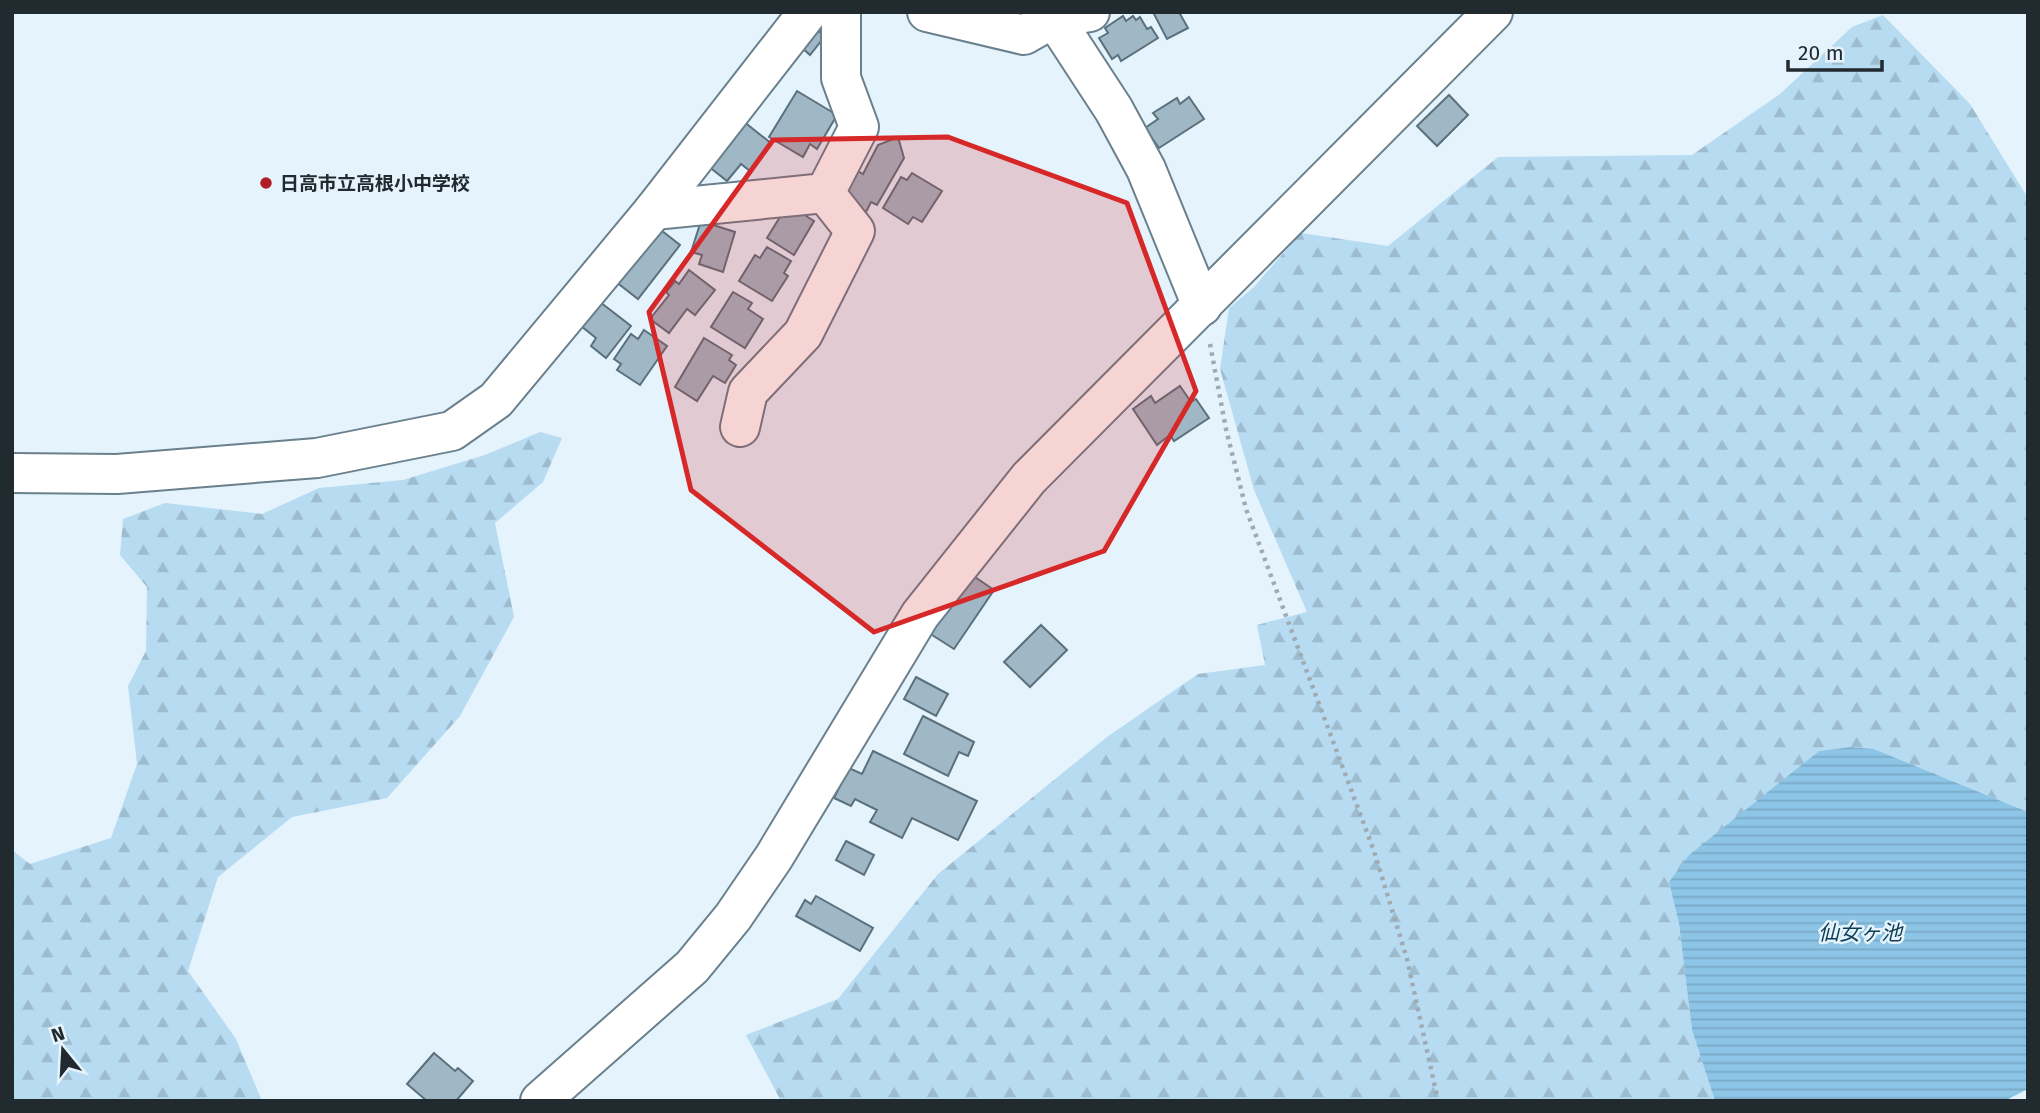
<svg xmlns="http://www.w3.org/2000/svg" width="2040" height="1113" font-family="'Fira Sans','Noto Sans JP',sans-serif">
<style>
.forest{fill:url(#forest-firs)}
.water{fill:url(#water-rules)}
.building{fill:#a0b8c6;stroke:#5a707d;stroke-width:2}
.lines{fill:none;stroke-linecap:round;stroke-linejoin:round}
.minor-casing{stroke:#6a808d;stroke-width:42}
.path{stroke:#9eabb2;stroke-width:4.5;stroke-dasharray:3.5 5;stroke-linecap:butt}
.minor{stroke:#fff;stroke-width:38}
.marked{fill:#d62828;fill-opacity:0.2;stroke:#d62828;stroke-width:5;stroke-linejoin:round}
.poi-dot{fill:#af1d27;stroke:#e4f3fc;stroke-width:2.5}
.labels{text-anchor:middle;stroke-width:5;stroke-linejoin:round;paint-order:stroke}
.poi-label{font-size:19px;font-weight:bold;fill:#202a2f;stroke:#e4f3fc;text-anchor:start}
.water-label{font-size:21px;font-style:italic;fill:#0d3c53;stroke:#e4f3fc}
</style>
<defs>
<pattern id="forest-firs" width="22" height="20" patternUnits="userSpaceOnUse" patternTransform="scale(1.75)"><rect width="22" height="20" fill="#b7dbf1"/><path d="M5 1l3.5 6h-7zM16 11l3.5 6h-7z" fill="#9dbccf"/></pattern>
<pattern id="water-rules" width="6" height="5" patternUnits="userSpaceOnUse" patternTransform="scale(1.75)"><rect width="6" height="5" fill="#8dc5e6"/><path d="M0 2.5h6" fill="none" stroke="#79a9c6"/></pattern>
</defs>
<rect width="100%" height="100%" fill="#e4f3fc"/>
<g class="forest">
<path d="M 1883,15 L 1970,104 L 2028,198 L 2028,812 L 1874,749 L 1850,747 L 1819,751 L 1669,882 L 1679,924 L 1692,1030 L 1715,1101 L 781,1101 L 746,1035 L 838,999 L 938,874 L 1107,737 L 1198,674 L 1265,665 L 1257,625 L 1307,612 L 1254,490 L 1220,369 L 1229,308 L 1254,287 L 1301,233 L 1388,246 L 1498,157 L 1692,155 L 1780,94 L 1852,27 Z"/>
<path d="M 540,432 L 562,438 L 543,482 L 495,523 L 514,617 L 460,716 L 387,798 L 292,817 L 218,877 L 188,971 L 236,1039 L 262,1101 L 12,1101 L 12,850 L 30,864 L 111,838 L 137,764 L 128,686 L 146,651 L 147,587 L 120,555 L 123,519 L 165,503 L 262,514 L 319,488 L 403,480 L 485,455 Z"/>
</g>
<path class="water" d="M 1850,747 L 1874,749 L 2028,812 L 2028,1089 L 2004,1101 L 1715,1101 L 1692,1030 L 1679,924 L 1669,882 L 1689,855 L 1819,751 Z"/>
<g class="building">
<path d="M 1153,12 L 1179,12 L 1188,28 L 1167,39 Z"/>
<path d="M 1123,16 L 1126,21 L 1133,16 L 1136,20 L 1140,17 L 1147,29 L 1151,27 L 1158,38 L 1121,61 L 1118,55 L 1112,59 L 1099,38 L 1108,33 L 1105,28 Z"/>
<path d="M 815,29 L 825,36 L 810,55 L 801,47 Z"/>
<path d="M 797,91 L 837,115 L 817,149 L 810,144 L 803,157 L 769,137 Z"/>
<path d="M 1449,95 L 1468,115 L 1437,146 L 1417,126 Z"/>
<path d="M 1189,97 L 1204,119 L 1159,148 L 1145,128 L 1158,119 L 1153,113 L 1177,98 L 1180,104 Z"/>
<path d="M 743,121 L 772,144 L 750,171 L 741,164 L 727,181 L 707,165 Z"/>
<path d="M 898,137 L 904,158 L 877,205 L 871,202 L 866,212 L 841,197 L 856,170 L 863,174 L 878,145 Z"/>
<path d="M 912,173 L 942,191 L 922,222 L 913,217 L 908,224 L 883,208 L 901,177 L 907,180 Z"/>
<path d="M 795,209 L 814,221 L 794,255 L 767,238 L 783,212 L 791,216 Z"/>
<path d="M 701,221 L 735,232 L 723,272 L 699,264 L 702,255 L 691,252 Z"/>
<path d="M 657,227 L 680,245 L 638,299 L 615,281 Z"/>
<path d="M 767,247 L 791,261 L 784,273 L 788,276 L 772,301 L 739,281 L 755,255 L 760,258 Z"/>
<path d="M 689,270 L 715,290 L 695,315 L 687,309 L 669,333 L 650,319 L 669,295 L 666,292 L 675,281 L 679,284 Z"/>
<path d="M 733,292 L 752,303 L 748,309 L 763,319 L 745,348 L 711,327 Z"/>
<path d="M 600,302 L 631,326 L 606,358 L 591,346 L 596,338 L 581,326 Z"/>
<path d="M 644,330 L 667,346 L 640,385 L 617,370 L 621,364 L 614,359 L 631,334 L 638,339 Z"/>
<path d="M 704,338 L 732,355 L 729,360 L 736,365 L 725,383 L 713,376 L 697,401 L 675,387 Z"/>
<path d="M 1180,386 L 1191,402 L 1196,399 L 1209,418 L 1174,441 L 1170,435 L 1157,445 L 1133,409 L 1151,396 L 1155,403 Z"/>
<path d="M 969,573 L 994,590 L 954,649 L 929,633 Z"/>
<path d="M 1041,625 L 1067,650 L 1030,687 L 1004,662 Z"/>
<path d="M 916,677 L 948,694 L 936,716 L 904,699 Z"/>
<path d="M 923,716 L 974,742 L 968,756 L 959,752 L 948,776 L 904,754 Z"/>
<path d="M 873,751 L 977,801 L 958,840 L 912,818 L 902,838 L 870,822 L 877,810 L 855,799 L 851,806 L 834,798 L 849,768 L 862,774 Z"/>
<path d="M 846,841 L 874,855 L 864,875 L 836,860 Z"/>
<path d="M 816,896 L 873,928 L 860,951 L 796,916 L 805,900 L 811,904 Z"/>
<path d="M 434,1053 L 455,1071 L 458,1068 L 473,1081 L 456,1101 L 427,1101 L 407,1084 Z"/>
</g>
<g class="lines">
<g class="minor-casing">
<g id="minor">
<path d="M 927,12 L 1024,35 L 1054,18 L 1090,12"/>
<path d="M 1054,12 L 1054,18 L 1114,110 L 1146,169 L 1202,306"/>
<path d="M 654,210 L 825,193 L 859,127 L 841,78 L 841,12"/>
<path d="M 740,427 L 748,392 L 803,334 L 855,231 L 825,193"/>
<path d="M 12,473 L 117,474 L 317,458 L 452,431 L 496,400 L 654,210 L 808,12"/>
<path d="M 540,1101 L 692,967 L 733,917 L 774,857 L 920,615 L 1029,478 L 1493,12"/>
</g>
</g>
<path class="path" d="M 1210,344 L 1226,429 L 1246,509 L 1374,851 L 1407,959 L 1438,1101"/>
<use href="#minor" class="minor"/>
</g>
<path class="marked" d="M 948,137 L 1127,203 L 1196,391 L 1104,551 L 874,632 L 691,490 L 649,312 L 773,140 Z"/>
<circle class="poi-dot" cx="266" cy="183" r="7"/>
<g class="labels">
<g class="poi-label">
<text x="280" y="190">日高市立高根小中学校</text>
</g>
<g class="water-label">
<text x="1860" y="940">仙女ヶ池</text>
</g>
</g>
<rect width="2040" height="1113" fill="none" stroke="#202a2f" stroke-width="28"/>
<g transform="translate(63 1050) rotate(342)" stroke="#e4f3fc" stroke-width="5" paint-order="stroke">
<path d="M0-5L12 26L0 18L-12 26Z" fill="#202a2f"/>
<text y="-10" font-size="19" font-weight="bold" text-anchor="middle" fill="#202a2f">N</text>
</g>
<path d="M1788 60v10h94v-10" fill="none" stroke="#202a2f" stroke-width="3.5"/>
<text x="1798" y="60" font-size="21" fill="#202a2f" stroke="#e4f3fc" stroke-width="5" paint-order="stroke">20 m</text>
</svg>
